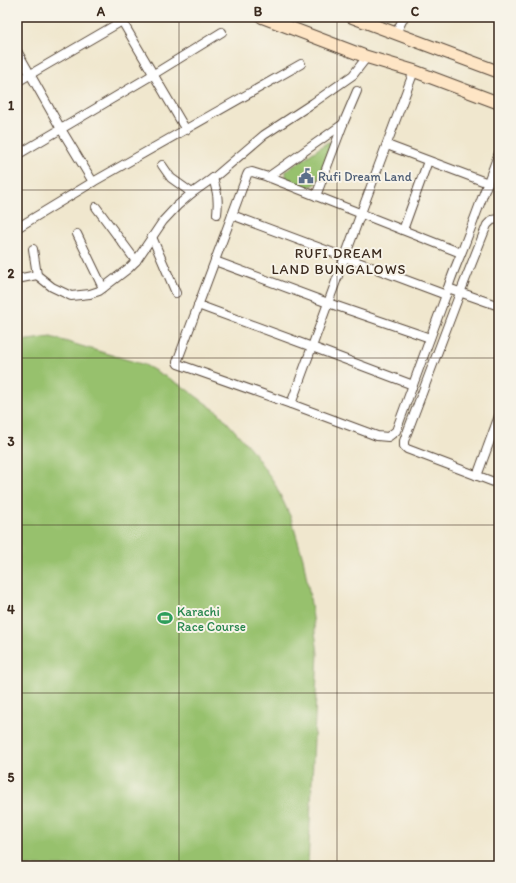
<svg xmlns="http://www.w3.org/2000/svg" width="516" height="883" font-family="Itim,sans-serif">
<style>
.green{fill:#97c16d;stroke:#697646}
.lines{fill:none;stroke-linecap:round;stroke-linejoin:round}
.minor-casing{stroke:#564638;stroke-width:10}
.secondary-casing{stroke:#564638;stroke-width:14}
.minor{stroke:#fff;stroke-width:8}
.secondary{stroke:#fee5c5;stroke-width:12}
.grid{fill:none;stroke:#3b2a1e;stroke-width:1;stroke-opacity:0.55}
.labels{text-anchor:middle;stroke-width:4;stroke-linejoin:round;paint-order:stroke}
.service-label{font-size:13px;fill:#4e5e75;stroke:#f7f3e8;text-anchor:start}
.leisure-label{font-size:13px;fill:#27864d;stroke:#f7f3e8;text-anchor:start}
.neighbourhood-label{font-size:14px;letter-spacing:1px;fill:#3b2a1e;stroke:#f7f3e8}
.neatline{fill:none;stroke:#3b2a1e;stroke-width:1.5}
.grid-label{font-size:13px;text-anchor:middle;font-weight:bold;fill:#3b2a1e}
</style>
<rect width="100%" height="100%" fill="#f7f3e8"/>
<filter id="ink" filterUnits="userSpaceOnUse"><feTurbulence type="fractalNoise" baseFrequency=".025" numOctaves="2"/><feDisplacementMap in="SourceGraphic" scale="8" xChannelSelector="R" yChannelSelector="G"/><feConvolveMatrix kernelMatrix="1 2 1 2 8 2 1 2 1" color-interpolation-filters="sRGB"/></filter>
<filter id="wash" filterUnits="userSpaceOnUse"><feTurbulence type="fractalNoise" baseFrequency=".012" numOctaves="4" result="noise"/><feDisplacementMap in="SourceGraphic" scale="16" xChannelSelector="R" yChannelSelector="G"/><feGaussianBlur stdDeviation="0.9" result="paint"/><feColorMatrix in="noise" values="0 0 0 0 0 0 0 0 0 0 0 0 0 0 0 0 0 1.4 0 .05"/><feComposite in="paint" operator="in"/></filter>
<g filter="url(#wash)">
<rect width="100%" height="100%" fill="#f0e7ce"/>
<g class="green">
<path d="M 328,142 L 333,144 L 316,184 L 308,187 L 286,180 L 286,171 Z"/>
<path d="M 51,337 L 145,365 L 182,386 L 219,413 L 251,449 L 274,482 L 291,518 L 303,558 L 310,597 L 318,653 L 308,866 L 17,866 L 17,340 L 20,341 Z"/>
</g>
</g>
<g filter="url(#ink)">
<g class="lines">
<g class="minor-casing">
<g id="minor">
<path d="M 122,21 L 186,130"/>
<path d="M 396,33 L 404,17"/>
<path d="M 17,51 L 61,129 L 93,182"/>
<path d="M 17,82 L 129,17"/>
<path d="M 387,145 L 488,183"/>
<path d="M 17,155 L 154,74 L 222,32"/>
<path d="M 162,165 L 171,178 L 192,193"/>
<path d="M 268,177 L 343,124"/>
<path d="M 213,178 C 217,192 219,199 217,214"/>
<path d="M 316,196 L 343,124 L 357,91"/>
<path d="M 96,207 L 136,261"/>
<path d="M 232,215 L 446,295"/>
<path d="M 499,219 L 492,220 L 487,225 L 460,293 L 404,441 L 404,446 L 407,449 L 499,484"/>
<path d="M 17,228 L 93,182 L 301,64"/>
<path d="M 403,230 L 428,161"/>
<path d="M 77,234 L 103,288"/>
<path d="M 152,237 L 176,293"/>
<path d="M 33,249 L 37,275 L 52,287 L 71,296 L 90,294 L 99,291 L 103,288 L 129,268 L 136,261 L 163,221 L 177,206 L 192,193 L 216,176 L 264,135 L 313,103 L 353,75 L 367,57"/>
<path d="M 461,253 L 268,177 L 252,172 L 248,173 L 247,175 L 177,362 L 178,364 L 291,404 L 377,436 L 388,437 L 396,431 L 446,295 C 450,278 458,262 464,246 C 476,215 487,184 499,153"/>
<path d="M 215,261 L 328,303 L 430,338"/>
<path d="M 17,279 L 37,275"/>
<path d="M 448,288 L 499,306"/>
<path d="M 198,305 L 312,347 L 413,385"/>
<path d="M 291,404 L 361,213 L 414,71"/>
<path d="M 477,476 L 499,416"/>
</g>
</g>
<g class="secondary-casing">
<g id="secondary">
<path d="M 262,17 L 367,57 L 414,71 L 499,103"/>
<path d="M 352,17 L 499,72"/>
</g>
</g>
<use href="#minor" class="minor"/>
<use href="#secondary" class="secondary"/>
</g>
</g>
<path class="grid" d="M 179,17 L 179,866M 337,17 L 337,866M 17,190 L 499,190M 17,358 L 499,358M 17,525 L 499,525M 17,693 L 499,693"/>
<defs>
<g id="civic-bare" transform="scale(1.2)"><path d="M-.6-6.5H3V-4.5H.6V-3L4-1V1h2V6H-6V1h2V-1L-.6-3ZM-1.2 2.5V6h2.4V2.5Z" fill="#5c6f8a" stroke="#f7f3e8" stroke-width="2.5" paint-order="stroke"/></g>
<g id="stadium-bare" transform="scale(1.2)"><path d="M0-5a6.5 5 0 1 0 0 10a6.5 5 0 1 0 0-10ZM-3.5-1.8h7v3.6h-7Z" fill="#2e9e5b" stroke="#f7f3e8" stroke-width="2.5" paint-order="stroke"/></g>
</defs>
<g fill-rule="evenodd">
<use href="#civic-bare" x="306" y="176"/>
<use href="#stadium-bare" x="165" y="618"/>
</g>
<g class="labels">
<g class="service-label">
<text x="318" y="181">Rufi Dream Land</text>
</g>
<g class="leisure-label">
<text x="177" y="616">Karachi<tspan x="177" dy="15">Race Course</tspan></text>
</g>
<g class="neighbourhood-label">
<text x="339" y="258">RUFI DREAM<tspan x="339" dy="16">LAND BUNGALOWS</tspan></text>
</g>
</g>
<rect width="516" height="883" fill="none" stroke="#f7f3e8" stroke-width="44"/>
<rect x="22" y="22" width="472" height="839" class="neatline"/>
<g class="grid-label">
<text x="101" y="16">A</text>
<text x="258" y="16">B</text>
<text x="415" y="16">C</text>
<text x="11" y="110">1</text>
<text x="11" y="278">2</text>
<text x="11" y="446">3</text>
<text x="11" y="614">4</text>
<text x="11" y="782">5</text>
</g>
</svg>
